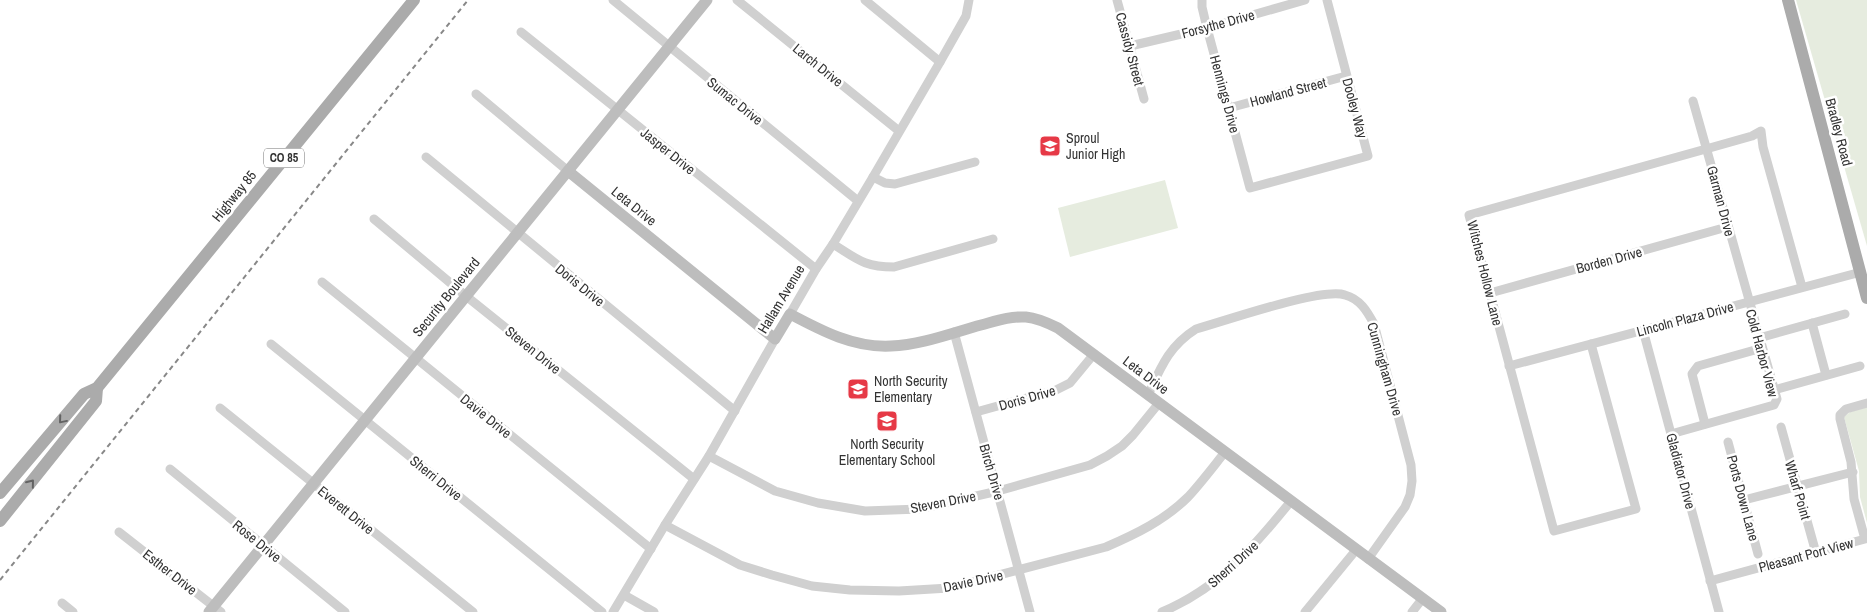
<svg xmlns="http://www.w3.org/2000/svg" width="1867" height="612" font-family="'Archivo Narrow',sans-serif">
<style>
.green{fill:#e6ecdf}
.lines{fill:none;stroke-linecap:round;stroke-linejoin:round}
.street{stroke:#d0d0d0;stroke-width:9}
.secondary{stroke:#bdbdbd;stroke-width:11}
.primary{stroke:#ababab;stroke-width:12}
.rail{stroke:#888;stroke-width:2;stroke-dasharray:5 4;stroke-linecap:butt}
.oneway{stroke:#636363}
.labels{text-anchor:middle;stroke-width:5;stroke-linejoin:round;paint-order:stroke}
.shield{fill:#fff;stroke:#707070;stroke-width:1}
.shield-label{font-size:12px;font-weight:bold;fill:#333}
.street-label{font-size:14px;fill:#333;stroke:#fff}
.poi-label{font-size:14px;fill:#333;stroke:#fff;text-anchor:start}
</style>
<rect width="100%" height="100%" fill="#fff"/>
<g class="green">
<path d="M 1796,0 L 1867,0 L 1867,246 Z"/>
<path d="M 1165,180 L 1178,228 L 1070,257 L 1058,208 Z"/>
<path d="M 1867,407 L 1867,523 L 1860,497 L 1859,471 L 1844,417 L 1850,412 Z"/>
</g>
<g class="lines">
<g class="street">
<path d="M 613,0 L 858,201"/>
<path d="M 737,0 L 899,131"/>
<path d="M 865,0 L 940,62"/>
<path d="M 1117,0 L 1144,99"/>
<path d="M 1202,0 L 1202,7 L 1207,28 L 1250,188 L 1368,156 L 1327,0"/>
<path d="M 521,32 L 816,269"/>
<path d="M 1130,46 L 1207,28 L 1305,0"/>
<path d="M 476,94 L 568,171"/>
<path d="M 1229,108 L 1346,76"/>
<path d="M 426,157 L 735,411"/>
<path d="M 873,177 L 885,183 L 895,184 L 975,162"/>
<path d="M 374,219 L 466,296 L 694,479"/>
<path d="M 833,244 C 857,259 864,267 894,267 L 993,239"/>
<path d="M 322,282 L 651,549"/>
<path d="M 1490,293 L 1727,227"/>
<path d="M 790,314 L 816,269 L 833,244 L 873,177 L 940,62 L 966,16 L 969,0"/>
<path d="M 1812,323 L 1826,375"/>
<path d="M 1643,330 L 1719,612"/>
<path d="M 954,332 L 1030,612"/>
<path d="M 1759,338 L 1845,314"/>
<path d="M 271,344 L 602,612"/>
<path d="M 1591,344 L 1636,509 L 1554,531 L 1469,215 L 1706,149 L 1752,136 L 1761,131 L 1763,147 L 1802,287"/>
<path d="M 1509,366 L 1861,272"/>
<path d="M 1774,390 L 1860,366"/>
<path d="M 1148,395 C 1161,367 1169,346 1196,329 C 1225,321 1322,287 1345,295 C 1360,299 1367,311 1374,324 L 1411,465 L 1412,481 L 1410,495 L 1405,507 L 1368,559"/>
<path d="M 220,408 L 473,612"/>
<path d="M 976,412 L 1056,390 L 1070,383 L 1094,354"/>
<path d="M 1705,424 L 1692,374 L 1698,366 L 1762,348"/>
<path d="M 1781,427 L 1816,553"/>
<path d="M 1671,434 L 1774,405 L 1777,399 L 1693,101"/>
<path d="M 1728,442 L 1758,554"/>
<path d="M 709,456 L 775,491 L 818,503 L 865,511 L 920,509 L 998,491 L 1090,465 L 1107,456 L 1122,446 L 1133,435 L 1159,403"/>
<path d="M 170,469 L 345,612"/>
<path d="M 1744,500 L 1853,472"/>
<path d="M 665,525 L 740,565 L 772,575 L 812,586 L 850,590 L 899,591 L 949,588 L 1106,547 C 1136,534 1165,520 1188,497 C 1201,483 1213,467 1225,452"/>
<path d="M 119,532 L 221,612"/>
<path d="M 1710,581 L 1865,539 L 1854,499 L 1851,462 L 1840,419 L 1840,415 L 1846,409 L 1867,403"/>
<path d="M 624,595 L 654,612"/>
<path d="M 62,603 L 73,612"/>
<path d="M 613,612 L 665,525 L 709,456 L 775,339"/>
<path d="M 1162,612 C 1219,588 1253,548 1291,501"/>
<path d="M 1305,612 L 1356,550"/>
<path d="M 1412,612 L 1423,598"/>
</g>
<g class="secondary">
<path d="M 568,171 L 775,339 L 790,314 C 822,331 854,348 891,346 C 921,345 952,333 981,325 C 996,321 1010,316 1026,317 C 1037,318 1048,323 1058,328 L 1441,612"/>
<path d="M 209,612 L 707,0"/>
</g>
<g class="primary">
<path d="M 1788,0 L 1867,298"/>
<path d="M 0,493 L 84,394 L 97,388 L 414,0"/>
<path d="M 0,521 L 96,401 L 97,388"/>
</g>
<path class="rail" d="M 0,580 L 468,0"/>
</g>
<defs><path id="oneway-chevron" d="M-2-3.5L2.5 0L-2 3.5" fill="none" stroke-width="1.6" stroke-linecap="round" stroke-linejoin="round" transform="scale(1.25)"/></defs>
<g class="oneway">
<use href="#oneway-chevron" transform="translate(62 420) rotate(130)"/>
<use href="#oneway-chevron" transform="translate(31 483) rotate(-51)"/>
</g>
<defs>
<g id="school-square" transform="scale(1.125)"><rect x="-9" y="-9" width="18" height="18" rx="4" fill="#e63946" stroke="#fff"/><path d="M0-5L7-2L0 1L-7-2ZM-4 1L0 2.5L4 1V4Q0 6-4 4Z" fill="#fff"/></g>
</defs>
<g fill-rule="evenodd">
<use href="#school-square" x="1050" y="146"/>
<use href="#school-square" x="858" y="389"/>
<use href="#school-square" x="887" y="421"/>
</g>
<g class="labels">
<rect class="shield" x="264" y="148.5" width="40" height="19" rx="4"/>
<g class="shield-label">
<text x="284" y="162">CO 85</text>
</g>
<g class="street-label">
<text transform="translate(1218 24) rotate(-15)" y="5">Forsythe Drive</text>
<text transform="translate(1130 49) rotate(75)" y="5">Cassidy Street</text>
<text transform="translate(818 65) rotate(39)" y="5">Larch Drive</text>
<text transform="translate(1288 92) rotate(-15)" y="5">Howland Street</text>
<text transform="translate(1225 94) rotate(75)" y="5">Hennings Drive</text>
<text transform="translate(735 101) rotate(39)" y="5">Sumac Drive</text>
<text transform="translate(1355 108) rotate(75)" y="5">Dooley Way</text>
<text transform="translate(1839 132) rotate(75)" y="5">Bradley Road</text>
<text transform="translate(668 151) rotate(39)" y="5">Jasper Drive</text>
<text transform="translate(234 196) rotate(-51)" y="5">Highway 85</text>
<text transform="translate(1721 201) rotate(75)" y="5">Garman Drive</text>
<text transform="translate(634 206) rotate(39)" y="5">Leta Drive</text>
<text transform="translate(1609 260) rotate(-15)" y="5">Borden Drive</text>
<text transform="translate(1485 273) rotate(76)" y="5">Witches Hollow Lane</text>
<text transform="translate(580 285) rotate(39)" y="5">Doris Drive</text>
<text transform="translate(446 297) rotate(-51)" y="5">Security Boulevard</text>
<text transform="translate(781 299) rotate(-59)" y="5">Hallam Avenue</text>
<text transform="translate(1685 319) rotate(-15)" y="5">Lincoln Plaza Drive</text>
<text transform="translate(533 350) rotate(39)" y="5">Steven Drive</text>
<text transform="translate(1762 353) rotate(75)" y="5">Cold Harbor View</text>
<text transform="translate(1385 369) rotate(74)" y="5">Cunningham Drive</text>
<text transform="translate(1146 375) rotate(37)" y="5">Leta Drive</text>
<text transform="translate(1027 398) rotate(-16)" y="5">Doris Drive</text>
<text transform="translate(486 416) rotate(39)" y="5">Davie Drive</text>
<text transform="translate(1681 471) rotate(75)" y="5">Gladiator Drive</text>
<text transform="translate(992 472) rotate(74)" y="5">Birch Drive</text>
<text transform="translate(436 478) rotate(39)" y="5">Sherri Drive</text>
<text transform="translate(1798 490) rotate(74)" y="5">Wharf Point</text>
<text transform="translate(1743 498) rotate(75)" y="5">Ports Down Lane</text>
<text transform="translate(943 502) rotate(-11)" y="5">Steven Drive</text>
<text transform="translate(346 510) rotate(39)" y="5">Everett Drive</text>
<text transform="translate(257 541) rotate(39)" y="5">Rose Drive</text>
<text transform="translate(1806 555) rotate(-15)" y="5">Pleasant Port View</text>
<text transform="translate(1233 564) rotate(-42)" y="5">Sherri Drive</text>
<text transform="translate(170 572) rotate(38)" y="5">Esther Drive</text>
<text transform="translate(973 581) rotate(-12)" y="5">Davie Drive</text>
</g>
<g class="poi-label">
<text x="1066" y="143">Sproul<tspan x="1066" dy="16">Junior High</tspan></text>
<text x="874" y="386">North Security<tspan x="874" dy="16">Elementary</tspan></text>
<text x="887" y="449" text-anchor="middle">North Security<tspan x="887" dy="16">Elementary School</tspan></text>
</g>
</g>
</svg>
